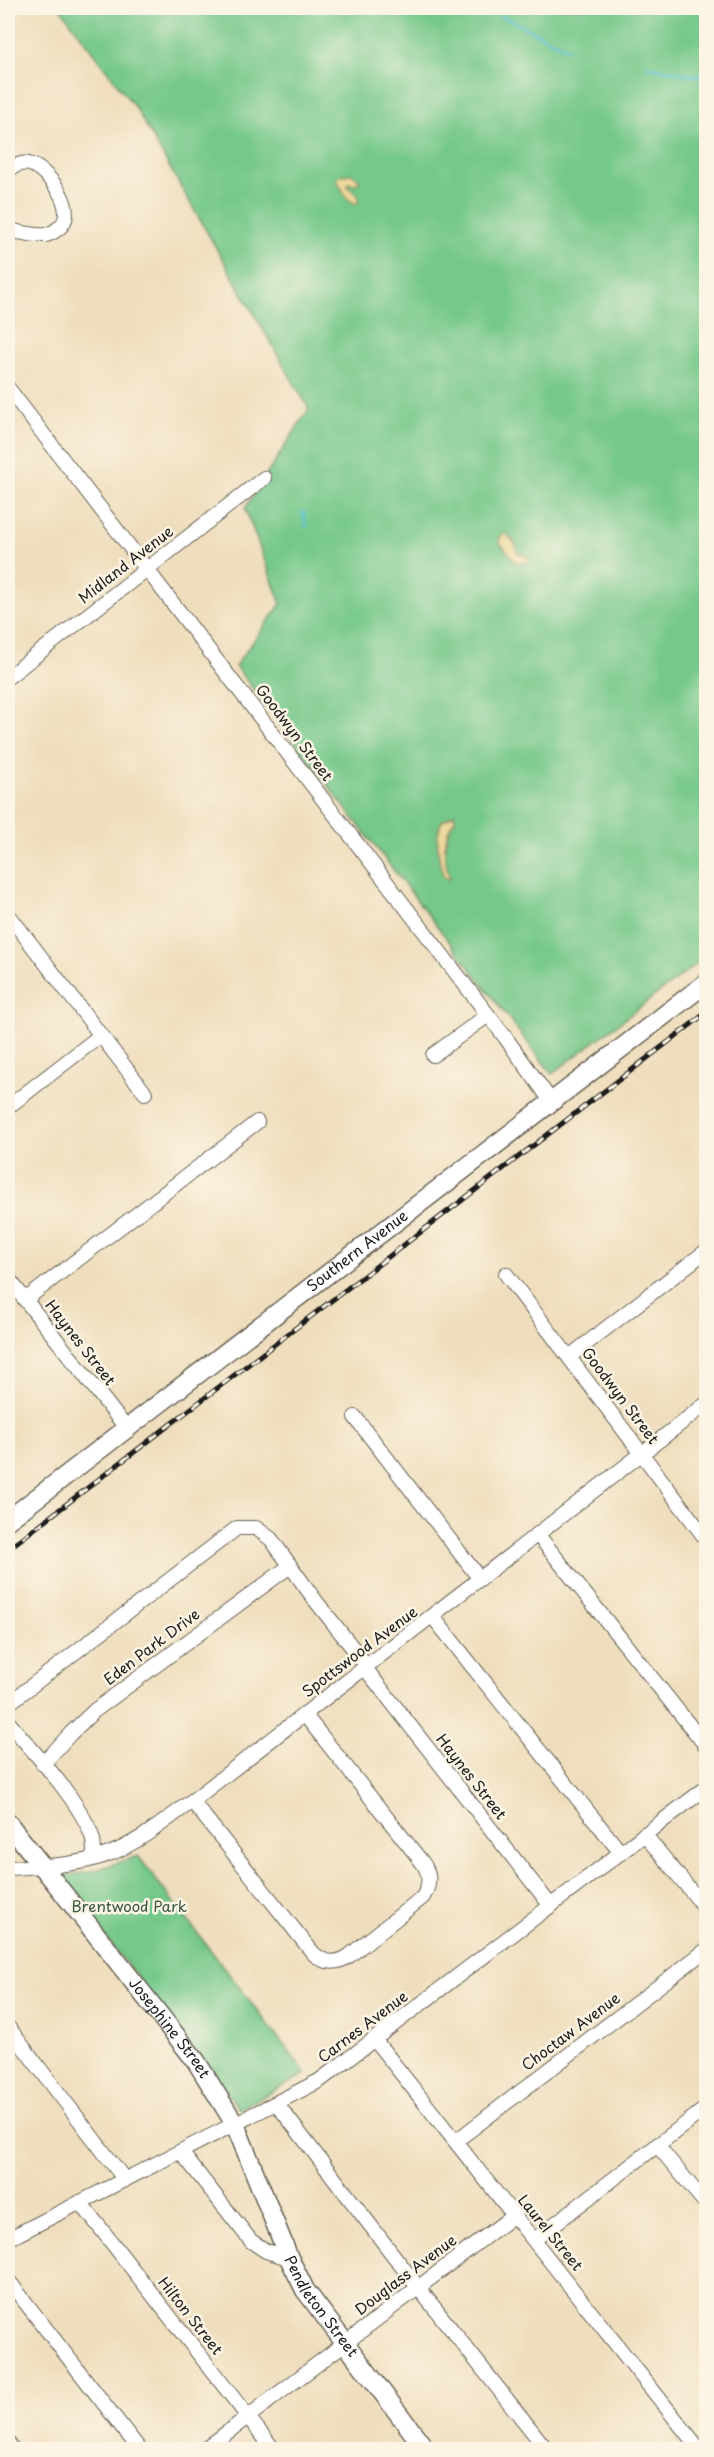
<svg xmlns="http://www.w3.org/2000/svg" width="714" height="2457" font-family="'Playpen Sans',sans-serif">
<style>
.green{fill:#75c88a;stroke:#487253;stroke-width:1.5}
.sand{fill:#eeda9e;stroke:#857b5d;stroke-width:1.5}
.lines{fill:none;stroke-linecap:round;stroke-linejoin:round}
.stream{stroke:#52bfcb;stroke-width:3}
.minor-casing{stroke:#666054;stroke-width:16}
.major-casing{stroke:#666054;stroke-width:21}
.minor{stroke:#fff;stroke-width:14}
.major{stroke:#fff;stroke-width:18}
.rail-casing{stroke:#1c1c1c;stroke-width:5}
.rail{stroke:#fcf5e5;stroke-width:3;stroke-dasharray:9;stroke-linecap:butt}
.labels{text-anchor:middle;stroke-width:5;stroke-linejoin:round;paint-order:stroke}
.street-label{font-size:15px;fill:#1c1c1c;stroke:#fcf5e5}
.park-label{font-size:15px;fill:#3b5842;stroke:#fcf5e5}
</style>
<rect width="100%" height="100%" fill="#fcf5e5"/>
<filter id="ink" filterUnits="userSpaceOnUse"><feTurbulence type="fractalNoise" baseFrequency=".0167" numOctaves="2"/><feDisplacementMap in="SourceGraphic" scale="12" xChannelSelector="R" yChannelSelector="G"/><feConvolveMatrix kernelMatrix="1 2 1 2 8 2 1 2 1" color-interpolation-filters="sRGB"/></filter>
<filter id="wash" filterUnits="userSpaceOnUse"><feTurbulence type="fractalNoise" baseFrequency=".008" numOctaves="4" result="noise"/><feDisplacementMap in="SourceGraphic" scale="24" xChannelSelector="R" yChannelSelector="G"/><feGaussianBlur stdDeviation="1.35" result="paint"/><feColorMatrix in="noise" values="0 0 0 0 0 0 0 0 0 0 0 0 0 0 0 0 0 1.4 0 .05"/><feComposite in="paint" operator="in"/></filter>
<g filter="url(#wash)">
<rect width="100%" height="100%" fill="#efdebd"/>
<g class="green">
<path d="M 60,8 L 706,8 L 706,957 L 552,1074 L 235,666 L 281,604 L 245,508 L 309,409 L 136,109 Z"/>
<path d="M 138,1856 L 306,2074 L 239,2109 L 58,1876 L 90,1872 Z"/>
</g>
<g class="sand">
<path d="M 351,174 L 360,180 L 357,184 L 349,183 L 347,186 L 358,196 L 359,201 L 355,204 L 347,198 L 337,180 L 339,176 Z"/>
<path d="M 505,533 L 515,543 L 518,553 L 528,557 L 527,563 L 516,562 L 500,543 L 499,538 Z"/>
<path d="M 454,814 L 455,820 C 442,835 443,860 450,878 L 448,879 L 444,877 C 439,865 434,834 442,821 Z"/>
</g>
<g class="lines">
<g class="stream">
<path d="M 486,8 L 568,49"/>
<path d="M 647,66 L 706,78"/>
<path d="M 303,512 L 306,527"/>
</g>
</g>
</g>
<g filter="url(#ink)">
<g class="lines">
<g class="minor-casing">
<g id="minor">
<path d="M 8,170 C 14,166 21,162 29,164 C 47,168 78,209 61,226 C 57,230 51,234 45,235 C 33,236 19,232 8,230"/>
<path d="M 8,388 L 505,1037 L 551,1101"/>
<path d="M 8,677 L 264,478"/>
<path d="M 8,914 L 145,1093"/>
<path d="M 433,1055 L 488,1015"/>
<path d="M 8,1107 L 101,1035"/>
<path d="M 506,1274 L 706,1539"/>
<path d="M 8,1278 L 127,1429"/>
<path d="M 25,1300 L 257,1122"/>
<path d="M 569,1357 L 706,1251"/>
<path d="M 355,1417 L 480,1579"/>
<path d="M 538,1535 L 706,1746"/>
<path d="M 433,1617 L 621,1853"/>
<path d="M 365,1668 L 551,1906"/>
<path d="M 8,1704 L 237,1528 L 256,1528 L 271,1539 L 315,1600 L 367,1666"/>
<path d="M 8,1722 C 32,1750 84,1805 93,1840 C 94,1845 94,1852 94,1858"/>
<path d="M 43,1764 L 71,1733 L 94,1711 L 290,1566"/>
<path d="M 192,1801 L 313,1953 C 324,1964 337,1964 349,1956 L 423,1897 C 430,1885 431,1874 422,1862 L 304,1714"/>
<path d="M 644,1834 L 706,1909"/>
<path d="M 8,1868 C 41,1866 78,1866 109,1854 C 140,1842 166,1820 192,1801 L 706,1404"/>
<path d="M 8,2027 L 125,2180"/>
<path d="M 374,2039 L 700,2450"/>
<path d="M 277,2104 L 417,2286 L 547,2450"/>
<path d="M 456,2141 L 706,1950"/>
<path d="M 657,2145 L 706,2204"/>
<path d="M 181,2152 L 251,2241 L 266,2251 L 289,2258"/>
<path d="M 80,2202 L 274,2450"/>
<path d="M 8,2239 L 319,2081 L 706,1788"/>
<path d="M 535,2239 L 706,2108"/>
<path d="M 8,2280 L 140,2450"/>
<path d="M 8,2443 L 13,2450"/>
<path d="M 204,2450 L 514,2215"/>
</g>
</g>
<g class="major-casing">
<g id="major">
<path id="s1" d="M 8,1520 L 706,983"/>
<path id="s2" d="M 8,1823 L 196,2061 L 235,2124 L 289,2258 L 305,2290 L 426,2450"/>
</g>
</g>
<use href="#minor" class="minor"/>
<use href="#major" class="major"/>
<g class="rail-casing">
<path id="rail" d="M 8,1549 L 706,1013"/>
</g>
<use href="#rail" class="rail"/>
</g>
</g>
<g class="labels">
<g class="street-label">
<text transform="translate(126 565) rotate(-38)" y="5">Midland Avenue</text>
<text transform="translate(294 733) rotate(53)" y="5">Goodwyn Street</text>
<text dy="5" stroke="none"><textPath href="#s1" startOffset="441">Southern Avenue</textPath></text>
<text transform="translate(80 1343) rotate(52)" y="5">Haynes Street</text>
<text transform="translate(620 1396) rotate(53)" y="5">Goodwyn Street</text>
<text transform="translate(152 1647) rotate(-37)" y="5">Eden Park Drive</text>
<text transform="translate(360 1652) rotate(-37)" y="5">Spottswood Avenue</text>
<text transform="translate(471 1777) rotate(52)" y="5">Haynes Street</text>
<text transform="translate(363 2027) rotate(-37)" y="5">Carnes Avenue</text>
<text dy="5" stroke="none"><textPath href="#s2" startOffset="261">Josephine Street</textPath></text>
<text transform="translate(571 2032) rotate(-37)" y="5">Choctaw Avenue</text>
<text transform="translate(550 2233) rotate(51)" y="5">Laurel Street</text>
<text transform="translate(406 2275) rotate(-37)" y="5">Douglass Avenue</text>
<text dy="5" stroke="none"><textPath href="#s2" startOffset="580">Pendleton Street</textPath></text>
<text transform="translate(190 2316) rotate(52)" y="5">Hilton Street</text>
</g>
<g class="park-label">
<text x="129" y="1912">Brentwood Park</text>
</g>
</g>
<rect width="714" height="2457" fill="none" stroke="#fcf5e5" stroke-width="30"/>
</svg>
